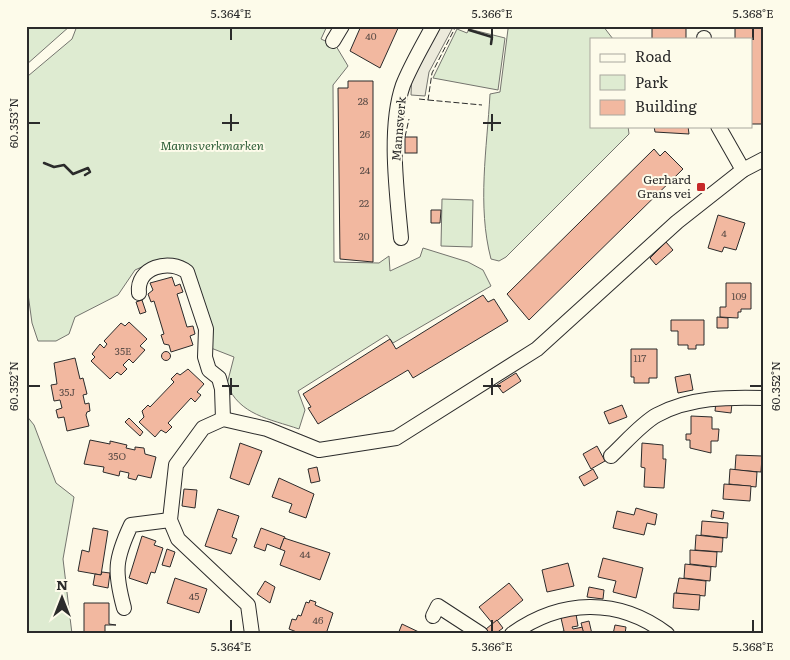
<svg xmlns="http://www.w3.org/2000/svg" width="790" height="660" font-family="Literata,serif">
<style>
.green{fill:#deebd1;stroke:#74746e}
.parking{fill:#eceadb;stroke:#74746e}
.building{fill:#f2b8a0;stroke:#2b2b2b}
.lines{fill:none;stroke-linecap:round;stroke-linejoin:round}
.street-casing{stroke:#2b2b2b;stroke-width:16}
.street{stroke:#fdfbea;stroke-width:14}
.fence{stroke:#2b2b2b;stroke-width:1;stroke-dasharray:6 2.5;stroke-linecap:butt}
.wall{stroke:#2b2b2b;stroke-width:2.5}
.ticks{fill:none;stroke:#2b2b2b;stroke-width:2}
.poi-dot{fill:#c62828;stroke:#fdfbea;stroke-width:2}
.labels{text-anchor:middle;stroke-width:4;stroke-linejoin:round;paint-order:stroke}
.number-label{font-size:10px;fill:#5d4e48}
.street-label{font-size:12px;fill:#2b2b2b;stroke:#fdfbea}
.park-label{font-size:12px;font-style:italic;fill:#34623c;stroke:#fdfbea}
.poi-label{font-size:12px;fill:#2b2b2b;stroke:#fdfbea;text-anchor:end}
.neatline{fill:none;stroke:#2b2b2b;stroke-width:2}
.ticks-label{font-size:12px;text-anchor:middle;fill:#2b2b2b}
</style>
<rect width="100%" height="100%" fill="#fdfbea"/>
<g class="green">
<path d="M 26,26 L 70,26 L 26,65 Z"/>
<path d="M 77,26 L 327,26 L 321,39 L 336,46 L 348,66 L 333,85 L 334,262 L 379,263 L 389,256 L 390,271 L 420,257 L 423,248 L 468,262 L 483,270 L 491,286 L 393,343 L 387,335 L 298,391 L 305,410 L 299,429 C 270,419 239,415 227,384 L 234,357 L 211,348 L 189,266 L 157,261 L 144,266 L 135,270 L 118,295 L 75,317 L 69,334 L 56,341 L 38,341 L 32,323 L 26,279 L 28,76 L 72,39 Z"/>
<path d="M 512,26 L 603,26 L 613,39 L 591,39 L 591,126 L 628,126 L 629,134 L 506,257 L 499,261 L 491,259 C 477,206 487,148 490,94 L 500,92 L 508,29 Z"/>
<path d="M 457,29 L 467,33 L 469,29 L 505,38 L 498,90 L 433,78 Z"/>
<path d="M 442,199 L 473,200 L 472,247 L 441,246 Z"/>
<path d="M 26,415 L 34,425 L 56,483 L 74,497 L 63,559 L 72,634 L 26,634 Z"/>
</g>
<path class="parking" d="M 433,26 L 445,26 L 452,29 L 429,72 L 425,96 L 411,95 L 412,68 Z"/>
<g class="building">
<path d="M 361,26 L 399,26 L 380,68 L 350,51 Z"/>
<rect x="652" y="26" width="34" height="13"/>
<path d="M 735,26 L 764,26 L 764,126 L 764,124 L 751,124 L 751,39 L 735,39 Z"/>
<path d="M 348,81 L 373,81 L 373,262 L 340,259 L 338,88 L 348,88 Z"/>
<path d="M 654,126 L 688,126 L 689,134 L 655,132 Z"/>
<rect x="405" y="137" width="12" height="16"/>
<path d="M 654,149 L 660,156 L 665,151 L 683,169 L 529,320 L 507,294 Z"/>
<path d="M 431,210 L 441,210 L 440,223 L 431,223 Z"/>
<path d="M 718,215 L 745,223 L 736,250 L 724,247 L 722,252 L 708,248 Z"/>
<path d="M 666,242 L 673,250 L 656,265 L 650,258 Z"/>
<path d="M 172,277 L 175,286 L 180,284 L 183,292 L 177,294 L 187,327 L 193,326 L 195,334 L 190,336 L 193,345 L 171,352 L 169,345 L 164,344 L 161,335 L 164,334 L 154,301 L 151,302 L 148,294 L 153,290 L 150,283 Z"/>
<path d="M 726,283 L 751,283 L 751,309 L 741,309 L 741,312 L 738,312 L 738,318 L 720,317 L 720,307 L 726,307 Z"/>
<path d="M 483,295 L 488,302 L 494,299 L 508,321 L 413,378 L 408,370 L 318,424 L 308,408 L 311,407 L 303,394 L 390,339 L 396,349 Z"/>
<path d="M 142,300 L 146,312 L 140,314 L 136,302 Z"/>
<path d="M 717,317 L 728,318 L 728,328 L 717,328 Z"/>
<path d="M 671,320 L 704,320 L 704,345 L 696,345 L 696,349 L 688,349 L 688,345 L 678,345 L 678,331 L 671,331 Z"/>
<path d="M 129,322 L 147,339 L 140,346 L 145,350 L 133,363 L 129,359 L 123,365 L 127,369 L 121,375 L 117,372 L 110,379 L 91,361 L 95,357 L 92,354 L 100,344 L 104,348 L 107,344 L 104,341 L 121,323 L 125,326 Z"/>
<path d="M 631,349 L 657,349 L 657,378 L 649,378 L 649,383 L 634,383 L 634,377 L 631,377 Z"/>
<circle cx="166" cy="356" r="4.5"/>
<path d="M 75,358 L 80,379 L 83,378 L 87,394 L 83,395 L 85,404 L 89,403 L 90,411 L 87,412 L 86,415 L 89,426 L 67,431 L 64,417 L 58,418 L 56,410 L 62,408 L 60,400 L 54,401 L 51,385 L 57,384 L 54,363 Z"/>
<path d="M 188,369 L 204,384 L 197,392 L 201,395 L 195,402 L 191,398 L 168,423 L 172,427 L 166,433 L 161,430 L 155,437 L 139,422 L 144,417 L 142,411 L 148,405 L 150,407 L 174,382 L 171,379 L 177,373 L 180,375 Z"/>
<path d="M 516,373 L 521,381 L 503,393 L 497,385 Z"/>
<path d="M 690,374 L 693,390 L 678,393 L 675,377 Z"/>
<path d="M 716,402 L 732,403 L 731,413 L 715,411 Z"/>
<path d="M 622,405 L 627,417 L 609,424 L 604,412 Z"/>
<path d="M 691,416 L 712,417 L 712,429 L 719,429 L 718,441 L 711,441 L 711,453 L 690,448 L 690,440 L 686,440 L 686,434 L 691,434 Z"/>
<path d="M 129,418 L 143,432 L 140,436 L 125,422 Z"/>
<path d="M 90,440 L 110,444 L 110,441 L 127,445 L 126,448 L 135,450 L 135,447 L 144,448 L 145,454 L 156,457 L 151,478 L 138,475 L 136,480 L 128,478 L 129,473 L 120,471 L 119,476 L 103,472 L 104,467 L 84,464 Z"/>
<path d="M 240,443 L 262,451 L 249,485 L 230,478 Z"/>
<path d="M 642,443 L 663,445 L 663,459 L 666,459 L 664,488 L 644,487 L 645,468 L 641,467 Z"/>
<path d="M 597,446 L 605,461 L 591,469 L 583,454 Z"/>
<path d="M 736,455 L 762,456 L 761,472 L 735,470 Z"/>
<path d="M 317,467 L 320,481 L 311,483 L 308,469 Z"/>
<path d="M 593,469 L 598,478 L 584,486 L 579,477 Z"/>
<path d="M 730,469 L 757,472 L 756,487 L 729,484 Z"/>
<path d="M 279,478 L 314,494 L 306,518 L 289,512 L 292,504 L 272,497 Z"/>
<path d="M 724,484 L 751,486 L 750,501 L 723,499 Z"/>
<path d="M 184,489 L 197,490 L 195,508 L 182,506 Z"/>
<path d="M 636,508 L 657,514 L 655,525 L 647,523 L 644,535 L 613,528 L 617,511 L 634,515 Z"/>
<path d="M 218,509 L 239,516 L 232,537 L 237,539 L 231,554 L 205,546 Z"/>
<path d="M 712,510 L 724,512 L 723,519 L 711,517 Z"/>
<path d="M 702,521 L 728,523 L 727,538 L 701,535 Z"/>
<path d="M 93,528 L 108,531 L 101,575 L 78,571 L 82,550 L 89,552 Z"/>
<path d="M 261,528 L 285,537 L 280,549 L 267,544 L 265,551 L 254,547 Z"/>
<path d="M 696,535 L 723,538 L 722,552 L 695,550 Z"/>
<path d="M 142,536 L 156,541 L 154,545 L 163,548 L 155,573 L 151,572 L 147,584 L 129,578 Z"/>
<path d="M 284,538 L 330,553 L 320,580 L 280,565 L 285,551 L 280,549 Z"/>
<path d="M 167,549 L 175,552 L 170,567 L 162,565 Z"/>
<path d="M 690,550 L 717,552 L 716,567 L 690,564 Z"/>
<path d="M 603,558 L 643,568 L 636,598 L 613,592 L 616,581 L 598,577 Z"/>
<path d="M 568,563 L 574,586 L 547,592 L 542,570 Z"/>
<path d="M 685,564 L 711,567 L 710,581 L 684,578 Z"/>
<path d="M 102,572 L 110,573 L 108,588 L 93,585 L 95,574 L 101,575 Z"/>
<path d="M 175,578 L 207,589 L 199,613 L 167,603 Z"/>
<path d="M 679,578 L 706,581 L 705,596 L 676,593 Z"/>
<path d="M 265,581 L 275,587 L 270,603 L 257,594 Z"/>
<path d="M 509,583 L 523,600 L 493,624 L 479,607 Z"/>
<path d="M 589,587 L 604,590 L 603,599 L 587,597 Z"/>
<path d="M 674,593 L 700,595 L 699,610 L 673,608 Z"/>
<path d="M 310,600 L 316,602 L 315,605 L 333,613 L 326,634 L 302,634 L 289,629 L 292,619 L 296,620 L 298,615 L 301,616 L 306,602 L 309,603 Z"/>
<path d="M 84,603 L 109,603 L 109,624 L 116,625 L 105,625 L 105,634 L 84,634 Z"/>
<path d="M 576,614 L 578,626 L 572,627 L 573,629 L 583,627 L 584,634 L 553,634 L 564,631 L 561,618 Z"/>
<path d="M 497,620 L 503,628 L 495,634 L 490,634 L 486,629 Z"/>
<path d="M 589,621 L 592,634 L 584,634 L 581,623 Z"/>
<path d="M 402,624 L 423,634 L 398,634 Z"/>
<path d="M 615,625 L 626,627 L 625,634 L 613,634 Z"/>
</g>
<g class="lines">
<g class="street-casing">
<g id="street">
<path d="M 704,38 L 704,39"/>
<path d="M 333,41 L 342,26"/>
<path d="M 718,126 L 743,170"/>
<path d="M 401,238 C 397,193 388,128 403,85 C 411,65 423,45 433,26"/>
<path d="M 139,293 C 136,267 170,258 187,272 L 206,329 L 205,357 L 209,370 L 219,378 L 222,389 L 223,419"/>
<path d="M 611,456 C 624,444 642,423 657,415 C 690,397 728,397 764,398"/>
<path d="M 124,608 C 114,571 115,559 131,525 L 170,520"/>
<path d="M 433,616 L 438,606 L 481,634"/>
<path d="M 252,634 L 248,605 L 178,539 L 170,520 L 176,465 L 203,428 L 223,419 L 267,429 L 319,450 L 396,438 L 537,349 L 677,222 L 743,170 L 764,159"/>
<path d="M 512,634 C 561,599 618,597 667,634"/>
</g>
</g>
<use href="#street" class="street"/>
<g class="fence">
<path d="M 419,99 L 428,100 L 432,73 L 455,28 L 452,26"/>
<path d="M 428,100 L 482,105"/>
<path d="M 405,137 L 409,119"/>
</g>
<g class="wall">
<path d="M 469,30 L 492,37 L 491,44"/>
<path d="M 44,163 L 54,167 L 64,165 L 73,174 L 88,168 L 90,172 L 85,175"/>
</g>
</g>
<path class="ticks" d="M 231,28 L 231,40M 492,28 L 492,40M 753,28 L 753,40M 231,114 L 231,131M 492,114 L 492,131M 28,123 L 40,123M 222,123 L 239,123M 483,123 L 501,123M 231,378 L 231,395M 492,378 L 492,395M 28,386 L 40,386M 222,386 L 239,386M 483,386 L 501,386M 750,386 L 762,386M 231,620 L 231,632M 492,620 L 492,632M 753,620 L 753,632"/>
<rect class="poi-dot" x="696" y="182" width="10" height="10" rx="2.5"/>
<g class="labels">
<g class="number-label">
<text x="371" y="40">40</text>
<text x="363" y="105">28</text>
<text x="365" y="138">26</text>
<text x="365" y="174">24</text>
<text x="364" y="207">22</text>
<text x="724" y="237">4</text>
<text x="364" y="240">20</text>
<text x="739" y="300">109</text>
<text x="123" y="355">35E</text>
<text x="640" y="362">117</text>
<text x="67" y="396">35J</text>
<text x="117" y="460">35O</text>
<text x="305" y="558">44</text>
<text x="194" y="600">45</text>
<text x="318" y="624">46</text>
</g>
<g class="street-label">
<text transform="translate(399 129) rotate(-85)" y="4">Mannsverk</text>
</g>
<g class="park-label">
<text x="212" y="150">Mannsverkmarken</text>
</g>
<g class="poi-label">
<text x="691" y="184">Gerhard<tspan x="691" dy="14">Grans vei</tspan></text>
</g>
</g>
<rect width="790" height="660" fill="none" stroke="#fdfbea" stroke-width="55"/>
<rect x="590" y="38" width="162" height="90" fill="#fdfbea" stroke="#a9a89e"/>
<rect x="600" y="54" width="25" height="8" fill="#fdfbea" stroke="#a9a89e"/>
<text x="635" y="62" font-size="15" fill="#2b2b2b">Road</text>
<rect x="600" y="75" width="25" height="15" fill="#deebd1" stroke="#a9a89e"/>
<text x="635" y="88" font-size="15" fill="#2b2b2b">Park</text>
<rect x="600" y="100" width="25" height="15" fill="#f2b8a0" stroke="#a9a89e"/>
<text x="635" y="112" font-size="15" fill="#2b2b2b">Building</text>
<g transform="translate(62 598)" stroke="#fdfbea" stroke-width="4" paint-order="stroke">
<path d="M0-4L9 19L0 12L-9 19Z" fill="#2b2b2b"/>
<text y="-8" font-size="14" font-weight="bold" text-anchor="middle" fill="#2b2b2b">N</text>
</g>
<rect x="28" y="28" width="734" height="604" class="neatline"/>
<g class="ticks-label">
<text x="231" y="18">5.364°E</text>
<text x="492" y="18">5.366°E</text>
<text x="753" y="18">5.368°E</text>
<text transform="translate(14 123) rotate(-90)" y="4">60.353°N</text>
<text transform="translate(14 386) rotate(-90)" y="4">60.352°N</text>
<text transform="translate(776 386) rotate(-90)" y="4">60.352°N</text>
<text x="231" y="651">5.364°E</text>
<text x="492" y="651">5.366°E</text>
<text x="753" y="651">5.368°E</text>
</g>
</svg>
